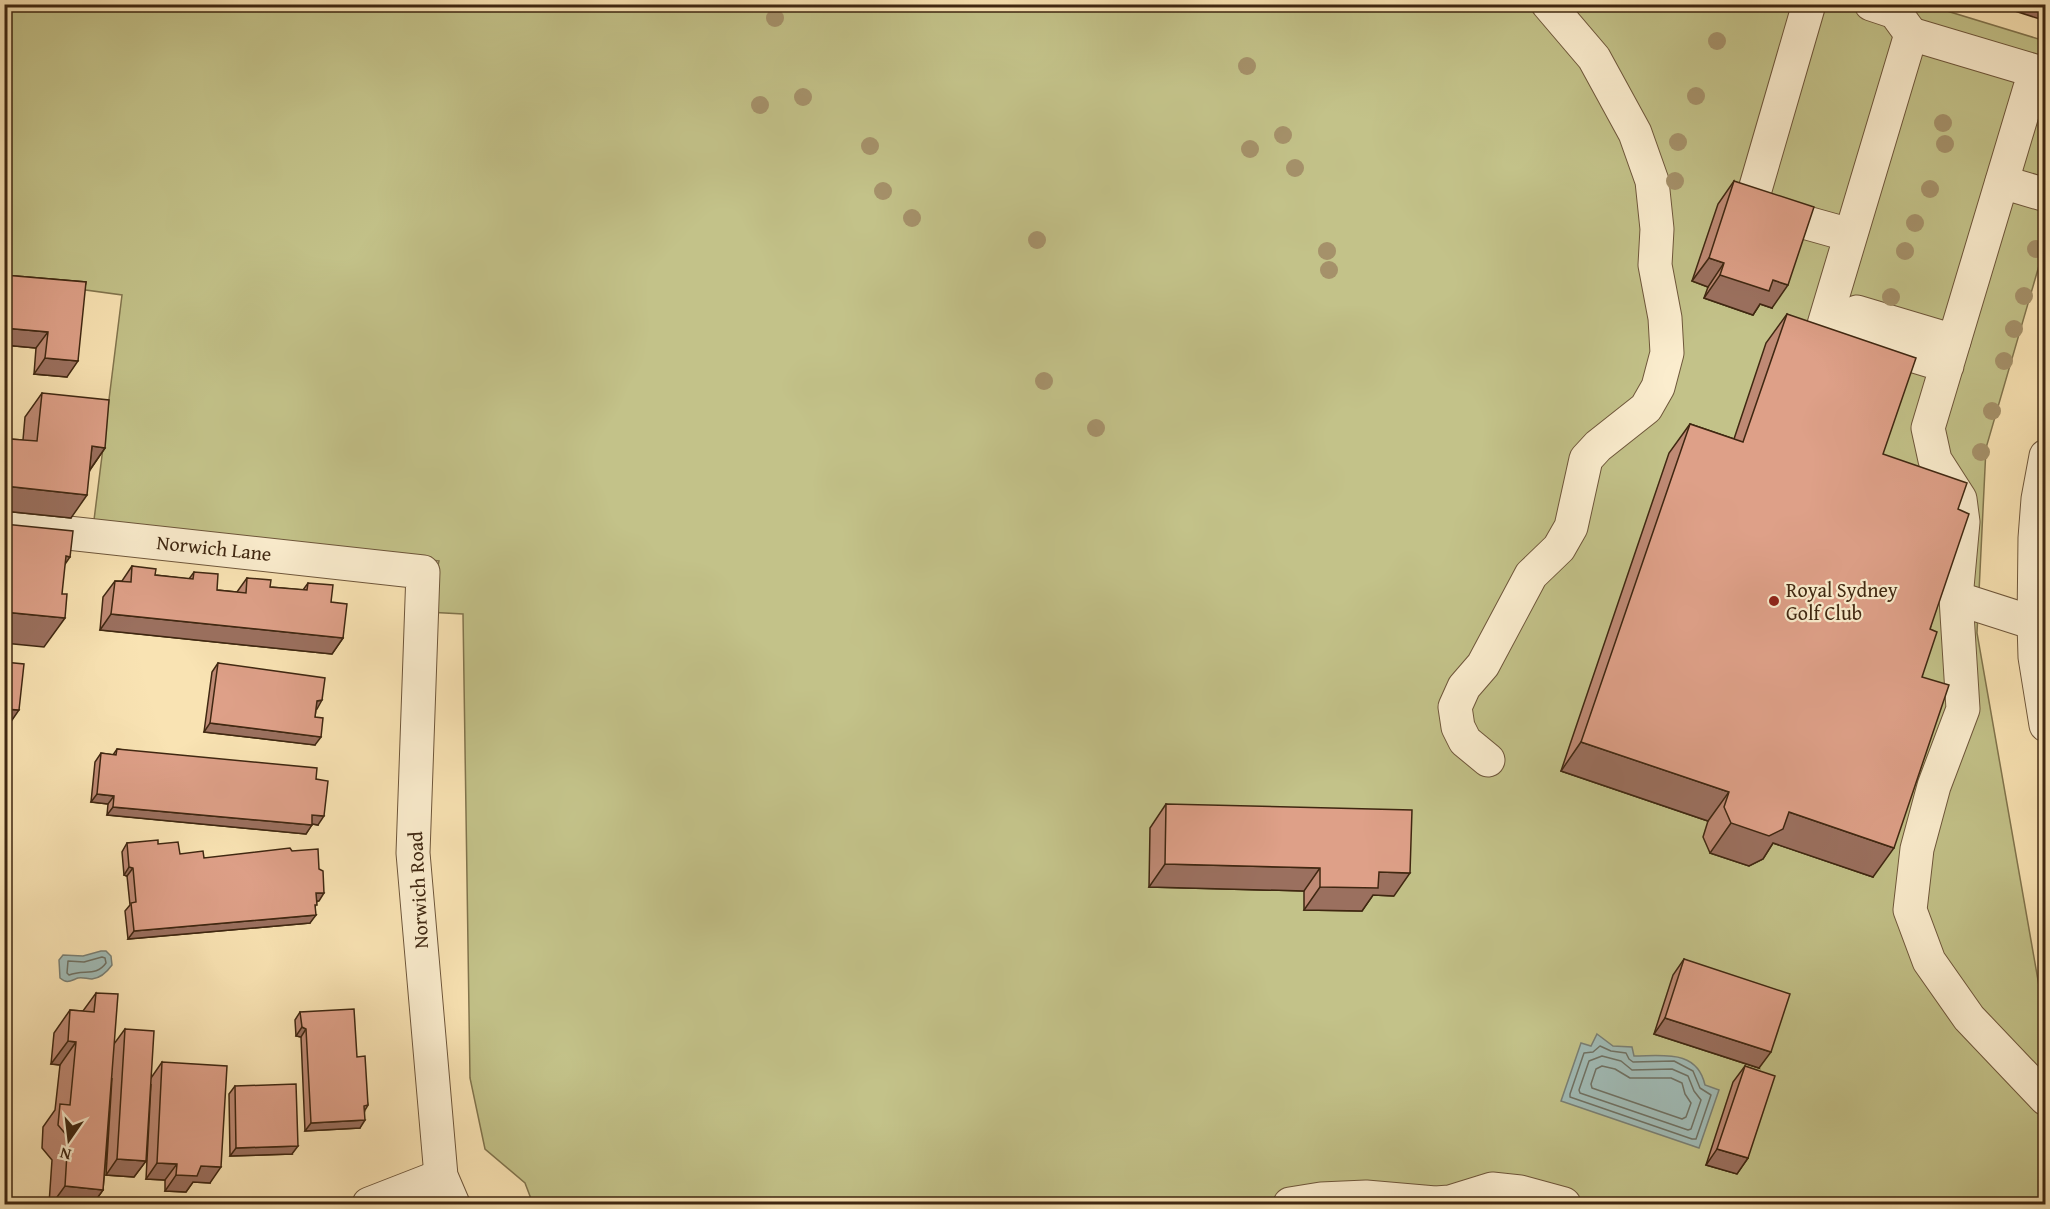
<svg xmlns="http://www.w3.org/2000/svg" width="2050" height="1209" font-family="'Gentium Book Plus',serif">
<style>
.green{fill:#c3c289;stroke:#81744d;stroke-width:1.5}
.water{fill:#a1bcb7;stroke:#7a8075;stroke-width:1.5}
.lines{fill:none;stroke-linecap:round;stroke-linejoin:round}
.shore{stroke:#707264;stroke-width:1.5}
.minor-casing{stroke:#6e563a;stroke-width:35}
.minor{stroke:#fbedce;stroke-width:33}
.tree{fill:#a5916a}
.wall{fill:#bf8a75;stroke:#3f2711;stroke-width:1.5}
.shaded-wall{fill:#9b705f;stroke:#3f2711;stroke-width:1.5}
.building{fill:#dea088;stroke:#3f2711;stroke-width:1.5}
.poi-dot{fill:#8f2418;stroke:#fbedce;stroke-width:2}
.labels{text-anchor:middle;stroke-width:4.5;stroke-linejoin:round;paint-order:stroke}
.street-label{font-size:20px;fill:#3f2711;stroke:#fbedce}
.poi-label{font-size:20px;fill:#3f2711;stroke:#fbedce;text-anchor:start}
</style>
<rect width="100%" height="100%" fill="#f9e3b3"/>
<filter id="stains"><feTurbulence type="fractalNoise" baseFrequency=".00333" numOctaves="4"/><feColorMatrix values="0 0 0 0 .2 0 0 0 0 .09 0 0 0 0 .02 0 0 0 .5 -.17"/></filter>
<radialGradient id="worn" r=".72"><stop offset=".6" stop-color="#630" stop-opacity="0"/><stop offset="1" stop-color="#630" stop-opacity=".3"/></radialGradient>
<path class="green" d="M 1924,4 L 2045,41 L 2045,245 L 1986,448 L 1977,633 L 2045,1020 L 2045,1204 L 533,1204 L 525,1183 L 485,1149 L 470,1078 L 463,614 L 427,612 L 439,561 L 93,528 L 122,295 L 5,279 L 5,5 Z"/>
<g class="water">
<path d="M 101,951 L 106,951 L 111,956 L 112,965 C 107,972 101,978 92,979 C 87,979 83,977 78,978 C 70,981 67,984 60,978 L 59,960 L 63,955 L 83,956 Z"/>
<path d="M 1597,1034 L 1613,1046 L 1632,1047 L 1634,1056 C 1663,1056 1697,1049 1705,1085 L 1719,1090 L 1699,1148 L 1561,1101 L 1581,1043 L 1591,1046 Z"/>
</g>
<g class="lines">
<g class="shore">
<path d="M 102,957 L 105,958 L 106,963 C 96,977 84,969 69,975 L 67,973 L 68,961 L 84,962 Z"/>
<path d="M 1600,1046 L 1611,1051 L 1626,1053 L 1629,1059 L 1633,1062 L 1674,1061 L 1693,1071 L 1700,1088 L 1711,1095 L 1696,1139 L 1692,1139 L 1570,1097 L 1570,1094 L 1584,1053 L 1593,1052 Z"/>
<path d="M 1602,1056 L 1621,1061 L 1632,1070 L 1672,1069 L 1688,1076 L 1694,1091 L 1701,1100 L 1691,1129 L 1688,1130 L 1580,1093 L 1579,1090 L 1589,1061 Z"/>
<path d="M 1602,1066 L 1615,1069 L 1630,1078 L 1671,1078 L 1682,1083 L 1685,1094 L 1691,1103 L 1686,1117 L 1682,1119 L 1592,1088 L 1591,1084 L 1596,1069 Z"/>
</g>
<g class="minor-casing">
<g id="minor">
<path d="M 1809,4 L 1750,207 L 1850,235"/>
<path d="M 1871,4 L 1895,12 L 1911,34"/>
<path d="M 2002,182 L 2046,195"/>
<path d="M 1857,312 L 1954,341"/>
<path d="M 1947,366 L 1823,328 L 1911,34 L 2035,71 L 1928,428 L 1935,460 L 1960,499 L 1963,522 L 1956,598 L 1963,709 L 1934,786 L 1917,849 L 1910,910 L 1929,961 L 1969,1018 L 2046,1099"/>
<path d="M 2046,456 L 2038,499 L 2035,538 L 2034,623 L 2035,657 L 2046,725"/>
<path d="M 4,526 L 423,572 L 413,853 L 441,1176 L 453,1204"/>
<path d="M 1956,598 L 2034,623"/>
<path d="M 1488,760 L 1465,741 L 1458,727 L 1455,707 L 1464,687 L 1483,665 L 1531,575 L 1559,548 L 1571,527 L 1586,459 L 1598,446 L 1646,408 L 1658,387 L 1667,353 L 1665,318 L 1655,265 L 1657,229 L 1652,181 L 1635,133 L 1594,58 L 1548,4"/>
<path d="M 369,1204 L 441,1176"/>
<path d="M 1290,1204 L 1321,1199 L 1366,1197 L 1435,1203 L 1450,1202 L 1492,1189 L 1520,1192 L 1564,1204"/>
</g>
</g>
<use href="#minor" class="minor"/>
</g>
<g class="tree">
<circle cx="775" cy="18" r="9"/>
<circle cx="1717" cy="41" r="9"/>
<circle cx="1247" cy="66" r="9"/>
<circle cx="1696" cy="96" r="9"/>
<circle cx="803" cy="97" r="9"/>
<circle cx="760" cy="105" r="9"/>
<circle cx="1943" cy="123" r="9"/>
<circle cx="1283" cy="135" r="9"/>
<circle cx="1678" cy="142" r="9"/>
<circle cx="1945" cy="144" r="9"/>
<circle cx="870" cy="146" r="9"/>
<circle cx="1250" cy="149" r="9"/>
<circle cx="1295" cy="168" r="9"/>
<circle cx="1675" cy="181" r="9"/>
<circle cx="1930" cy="189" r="9"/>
<circle cx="883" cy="191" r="9"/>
<circle cx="912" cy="218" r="9"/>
<circle cx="1915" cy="223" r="9"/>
<circle cx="1037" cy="240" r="9"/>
<circle cx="2036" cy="249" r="9"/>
<circle cx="1327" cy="251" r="9"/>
<circle cx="1905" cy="251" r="9"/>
<circle cx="1329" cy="270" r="9"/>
<circle cx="2024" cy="296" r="9"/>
<circle cx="1891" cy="297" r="9"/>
<circle cx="2014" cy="329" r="9"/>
<circle cx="2004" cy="361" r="9"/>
<circle cx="1044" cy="381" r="9"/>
<circle cx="1992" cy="411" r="9"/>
<circle cx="1096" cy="428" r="9"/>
<circle cx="1981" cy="452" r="9"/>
</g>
<g class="wall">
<path d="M 1734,181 L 1772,308 L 1760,304 L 1753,315 L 1704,298 L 1708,287 L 1692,281 L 1718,204 Z"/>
<path d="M 4,275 L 86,282 L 67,377 L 34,374 L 36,348 L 4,345 Z"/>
<path d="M 1787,314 L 1883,454 L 1958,509 L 1930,629 L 1922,677 L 1873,877 L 1773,843 L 1763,859 L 1749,866 L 1710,853 L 1703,837 L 1708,821 L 1561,771 L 1669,453 L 1690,424 L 1734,439 L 1766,343 Z"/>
<path d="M 42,393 L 105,448 L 90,470 L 71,518 L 4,511 L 4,446 L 10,439 L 23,440 L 25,417 Z"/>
<path d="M 132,566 L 155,575 L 189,579 L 194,572 L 217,590 L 237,592 L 247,578 L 270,587 L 303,590 L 308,583 L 331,602 L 343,638 L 332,654 L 100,630 L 103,597 L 115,581 L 122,581 Z"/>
<path d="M 218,663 L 317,709 L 316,709 L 315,717 L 315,745 L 204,732 L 212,672 Z"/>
<path d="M 117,749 L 316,779 L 318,825 L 312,824 L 306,834 L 107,815 L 108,804 L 91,802 L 95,762 L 101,753 L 113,755 Z"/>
<path d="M 1166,804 L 1394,896 L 1373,895 L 1362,911 L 1304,910 L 1304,891 L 1149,887 L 1150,828 Z"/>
<path d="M 127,843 L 158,844 L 180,854 L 204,858 L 319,901 L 317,901 L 310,923 L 128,939 L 125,911 L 130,905 L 127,876 L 124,875 L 122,852 Z"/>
<path d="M 1684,959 L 1759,1068 L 1654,1034 L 1673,975 Z"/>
<path d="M 96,993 L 114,1044 L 125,1029 L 151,1078 L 162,1062 L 210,1183 L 193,1182 L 186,1192 L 165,1191 L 165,1180 L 146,1179 L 151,1084 L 146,1161 L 134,1177 L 106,1175 L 112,1078 L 103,1190 L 93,1204 L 49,1204 L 52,1160 L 42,1148 L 43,1127 L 55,1110 L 60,1065 L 51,1064 L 54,1033 L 70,1010 L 83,1011 Z"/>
<path d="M 300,1012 L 357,1057 L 368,1105 L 365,1110 L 360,1128 L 305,1131 L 301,1037 L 296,1036 L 295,1020 Z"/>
<path d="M 1745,1066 L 1748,1158 L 1737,1174 L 1706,1165 L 1733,1082 Z"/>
<path d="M 235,1086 L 292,1154 L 230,1156 L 229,1094 Z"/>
</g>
<g class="shaded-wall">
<path d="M 1993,4 L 2046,4 L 2046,21 Z"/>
<path d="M 1709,258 L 1724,263 L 1708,287 L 1692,281 Z"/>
<path d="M 1720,275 L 1773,280 L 1788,285 L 1772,308 L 1760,304 L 1753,315 L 1704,298 Z"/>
<path d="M 4,328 L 48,332 L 36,348 L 4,345 Z"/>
<path d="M 45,358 L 78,361 L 67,377 L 34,374 Z"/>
<path d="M 92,446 L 105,448 L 89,471 Z"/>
<path d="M 5,486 L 87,495 L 71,518 L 4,511 Z"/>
<path d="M 66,556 L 70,557 L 50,586 Z"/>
<path d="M 4,612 L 65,618 L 44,647 L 4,643 Z"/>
<path d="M 111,614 L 343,638 L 332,654 L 100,630 Z"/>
<path d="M 322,700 L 317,709 L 311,709 L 317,701 Z"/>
<path d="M 4,709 L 19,710 L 8,726 L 4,726 Z"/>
<path d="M 210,723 L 321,737 L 315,745 L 204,732 Z"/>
<path d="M 1581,742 L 1729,792 L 1708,821 L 1561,771 Z"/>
<path d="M 97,794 L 114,796 L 108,804 L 91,802 Z"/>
<path d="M 113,807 L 312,825 L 306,834 L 107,815 Z"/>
<path d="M 1789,812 L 1894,848 L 1873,877 L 1773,843 L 1763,859 L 1749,866 L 1710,853 L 1731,823 Z"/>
<path d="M 312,815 L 324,816 L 318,825 L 307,823 Z"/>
<path d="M 1165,864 L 1320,868 L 1304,891 L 1149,887 Z"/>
<path d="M 129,867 L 133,868 L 127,876 L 124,875 Z"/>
<path d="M 1379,872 L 1410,873 L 1394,896 L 1373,895 L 1362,911 L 1304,910 L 1320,887 Z"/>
<path d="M 316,893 L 324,893 L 319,901 L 311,901 Z"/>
<path d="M 316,915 L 310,923 L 128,939 L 134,931 Z"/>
<path d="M 1665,1018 L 1771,1052 L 1759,1068 L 1654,1034 Z"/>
<path d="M 302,1027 L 306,1029 L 301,1037 L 296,1036 Z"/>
<path d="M 68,1041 L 76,1042 L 60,1065 L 51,1064 Z"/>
<path d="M 365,1120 L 360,1128 L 305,1131 L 311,1123 Z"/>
<path d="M 298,1146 L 292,1154 L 230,1156 L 236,1148 Z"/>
<path d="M 1717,1149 L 1748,1158 L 1737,1174 L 1706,1165 Z"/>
<path d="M 117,1159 L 146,1161 L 134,1177 L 106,1175 Z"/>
<path d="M 157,1163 L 177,1164 L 165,1180 L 146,1179 Z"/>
<path d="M 201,1166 L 221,1167 L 210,1183 L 193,1182 L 186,1192 L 165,1191 L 176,1175 Z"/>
<path d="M 65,1186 L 103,1190 L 93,1204 L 52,1204 Z"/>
</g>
<g class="building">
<path d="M 1734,181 L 1814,207 L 1788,285 L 1773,280 L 1769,291 L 1720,275 L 1724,263 L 1709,258 Z"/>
<path d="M 4,275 L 86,282 L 78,361 L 45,358 L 48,332 L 4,328 Z"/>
<path d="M 1787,314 L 1916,358 L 1883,454 L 1967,483 L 1958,509 L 1969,514 L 1930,629 L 1937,632 L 1922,677 L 1949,685 L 1894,848 L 1789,812 L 1783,829 L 1769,836 L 1731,823 L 1724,807 L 1729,792 L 1581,742 L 1690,424 L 1743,442 Z"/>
<path d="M 42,393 L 109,400 L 105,448 L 92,446 L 87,495 L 5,486 L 10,439 L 37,441 Z"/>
<path d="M 4,524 L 73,531 L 70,557 L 66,556 L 62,594 L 67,594 L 65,618 L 4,612 Z"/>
<path d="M 132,566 L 156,569 L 155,575 L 193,579 L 194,572 L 218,574 L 217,590 L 246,593 L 247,578 L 271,580 L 270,587 L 307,590 L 308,583 L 333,585 L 331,602 L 347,604 L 343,638 L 111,614 L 115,581 L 131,582 Z"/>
<path d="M 4,662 L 24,664 L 19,710 L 4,709 Z"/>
<path d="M 218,663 L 325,678 L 322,700 L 317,701 L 315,717 L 323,718 L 321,737 L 210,723 Z"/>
<path d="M 117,749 L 317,768 L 316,779 L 328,781 L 324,816 L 312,815 L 312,825 L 113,807 L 114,796 L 97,794 L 101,753 L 116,755 Z"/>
<path d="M 1166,804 L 1412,810 L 1410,873 L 1379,872 L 1378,888 L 1320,887 L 1320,868 L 1165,864 Z"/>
<path d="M 158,840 L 158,844 L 178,842 L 180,854 L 203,851 L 204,858 L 290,848 L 292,851 L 318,849 L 319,869 L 323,871 L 324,893 L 316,893 L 317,905 L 315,905 L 316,915 L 134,931 L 131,903 L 136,902 L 133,868 L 129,867 L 127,843 Z"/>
<path d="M 1684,959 L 1790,994 L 1771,1052 L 1665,1018 Z"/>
<path d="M 96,993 L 118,994 L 103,1190 L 65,1186 L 68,1137 L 58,1125 L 60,1104 L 70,1105 L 76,1042 L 68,1041 L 70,1010 L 94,1012 Z"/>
<path d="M 354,1009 L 357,1057 L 365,1056 L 368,1105 L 364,1106 L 365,1120 L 311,1123 L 306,1029 L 302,1027 L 300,1012 Z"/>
<path d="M 125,1029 L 154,1031 L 146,1161 L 117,1159 Z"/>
<path d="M 162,1062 L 227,1066 L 221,1167 L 201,1166 L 197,1176 L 176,1175 L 177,1164 L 157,1163 Z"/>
<path d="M 1745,1066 L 1775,1076 L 1748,1158 L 1717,1149 Z"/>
<path d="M 296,1084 L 298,1146 L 236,1148 L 235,1086 Z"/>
</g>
<circle class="poi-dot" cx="1774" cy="601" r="6"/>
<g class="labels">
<g class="street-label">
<text transform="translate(214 548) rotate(6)" y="7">Norwich Lane</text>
<text transform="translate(418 890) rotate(-93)" y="7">Norwich Road</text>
</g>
<g class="poi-label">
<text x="1786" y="597">Royal Sydney<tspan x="1786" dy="23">Golf Club</tspan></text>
</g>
</g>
<rect width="2050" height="1209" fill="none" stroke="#f9e3b3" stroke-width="24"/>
<rect x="6" y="6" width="2038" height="1197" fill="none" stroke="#3f2711" stroke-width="3"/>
<rect x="12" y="12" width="2026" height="1185" fill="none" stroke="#3f2711" stroke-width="1.5"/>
<g transform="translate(69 1140) rotate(194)" stroke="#fbedce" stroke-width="4.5" paint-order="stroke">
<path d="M0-4.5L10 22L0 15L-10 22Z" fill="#3f2711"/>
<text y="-9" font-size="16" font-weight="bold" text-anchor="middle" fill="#3f2711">N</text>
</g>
<rect width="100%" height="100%" filter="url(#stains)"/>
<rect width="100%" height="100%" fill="url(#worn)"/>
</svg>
